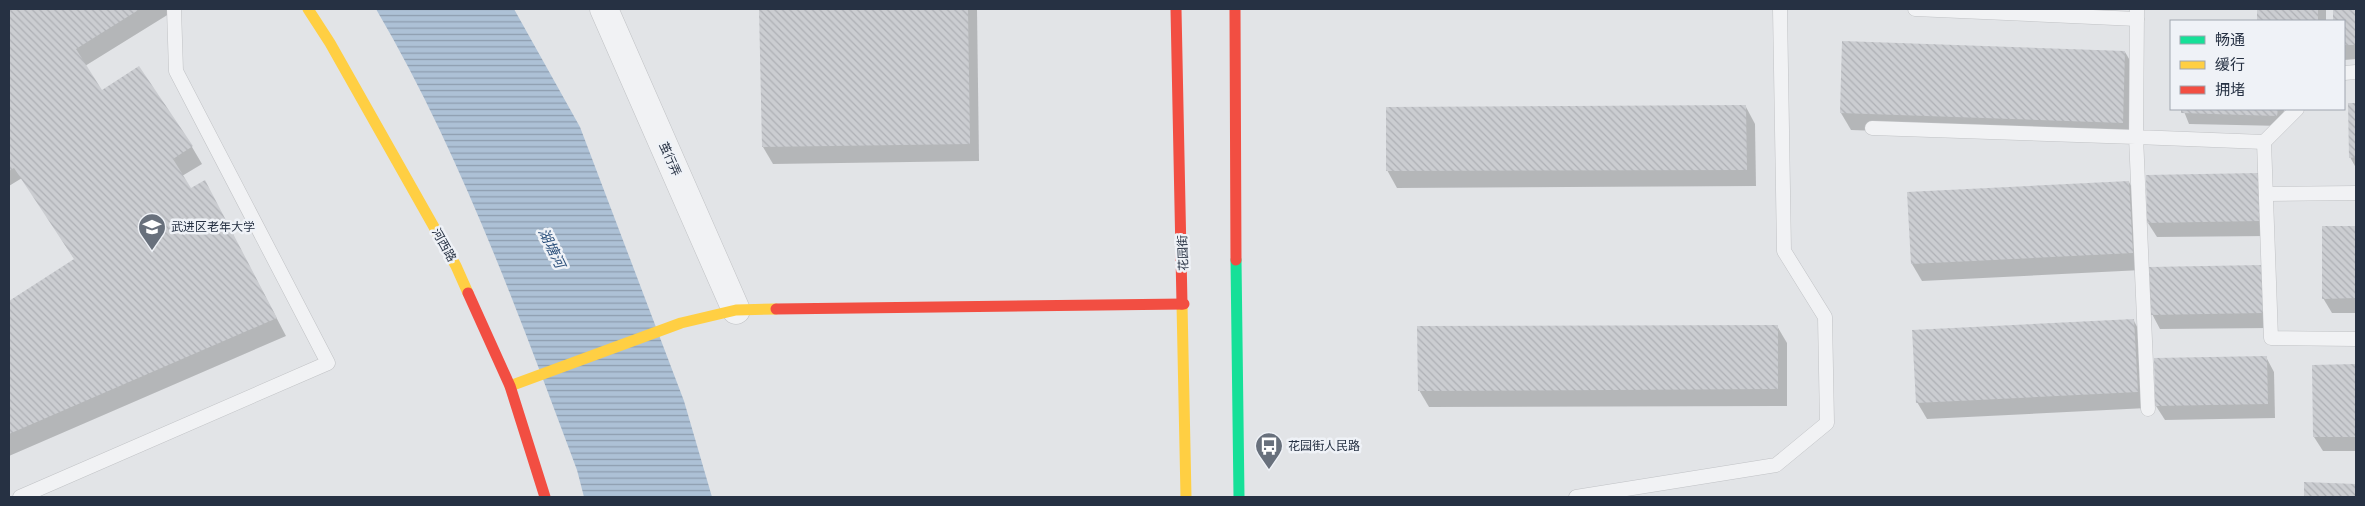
<svg xmlns="http://www.w3.org/2000/svg" width="2365" height="506" font-family="'Archivo Narrow','Noto Sans SC',sans-serif">
<style>
.water{fill:url(#water-rules)}
.shadow{fill:#0003}
.building{fill:url(#building-back-hatch)}
.lines{fill:none;stroke-linecap:round;stroke-linejoin:round}
.lane-casing{stroke:#c0c2c5;stroke-width:15}
.street-casing{stroke:#c0c2c5;stroke-width:29}
.lane{stroke:#f1f2f4;stroke-width:14}
.street{stroke:#f1f2f4;stroke-width:28}
.fast{stroke:#16e098;stroke-width:11}
.slow{stroke:#ffcf43;stroke-width:11}
.jam{stroke:#f24e42;stroke-width:11}
.labels{text-anchor:middle;stroke-width:5;stroke-linejoin:round;paint-order:stroke}
.street-label{font-size:12px;fill:#263143;stroke:#eff2f7}
.poi-label{font-size:12px;fill:#263143;stroke:#eff2f7;text-anchor:start}
.water-label{font-size:14px;font-style:italic;fill:#2c507b;stroke:#eff2f7}
</style>
<defs>
<pattern id="water-rules" width="6" height="5" patternUnits="userSpaceOnUse" patternTransform="scale(1.25)"><rect width="6" height="5" fill="#adc1d6"/><path d="M0 2.5h6" fill="none" stroke="#8d9daf"/></pattern>
<pattern id="building-back-hatch" width="6" height="6" patternUnits="userSpaceOnUse" patternTransform="scale(1.25)"><rect width="6" height="6" fill="#cbcdd1"/><path d="M-1 5l2 2M0 0l6 6M5-1l2 2" fill="none" stroke="#aeb0b5"/></pattern>
</defs>
<rect width="100%" height="100%" fill="#e2e4e7"/>
<path class="water" d="M 376,9 L 514,9 L 580,127 L 684,401 L 712,497 L 584,497 L 577,470 C 518,313 461,154 376,9 Z"/>
<g class="shadow">
<path d="M 9,9 L 177,9 L 85,66 L 101,92 L 192,147 L 202,164 L 182,176 L 191,190 L 214,199 L 286,336 L 9,456 L 9,303 L 75,260 L 22,178 L 9,186 Z"/>
<path d="M 761,9 L 977,9 L 979,161 L 773,164 L 763,147 Z"/>
<path d="M 2259,9 L 2326,9 L 2326,21 L 2258,21 Z"/>
<path d="M 2335,9 L 2356,9 L 2356,59 L 2344,60 L 2344,21 L 2335,21 Z"/>
<path d="M 1844,42 L 2125,52 L 2135,69 L 2132,140 L 1851,130 L 1841,113 Z"/>
<path d="M 2349,104 L 2356,104 L 2356,168 L 2350,157 Z"/>
<path d="M 1746,107 L 1755,124 L 1756,186 L 1397,188 L 1387,170 Z"/>
<path d="M 2183,109 L 2284,109 L 2283,126 L 2189,124 Z"/>
<path d="M 2258,174 L 2268,236 L 2157,237 L 2148,223 Z"/>
<path d="M 2129,182 L 2138,199 L 2142,270 L 1922,281 L 1912,264 Z"/>
<path d="M 2356,227 L 2356,313 L 2332,313 L 2323,298 L 2323,228 Z"/>
<path d="M 2262,266 L 2271,328 L 2160,329 L 2152,314 Z"/>
<path d="M 2134,321 L 2143,338 L 2147,408 L 1927,419 L 1917,402 Z"/>
<path d="M 1777,326 L 1787,343 L 1787,406 L 1429,407 L 1419,390 Z"/>
<path d="M 2266,357 L 2274,372 L 2275,418 L 2165,420 L 2156,406 Z"/>
<path d="M 2314,366 L 2356,366 L 2356,451 L 2323,451 L 2314,437 Z"/>
<path d="M 2306,484 L 2356,485 L 2356,497 L 2305,497 Z"/>
</g>
<g class="building">
<path d="M 9,9 L 140,9 L 76,49 L 102,90 L 139,66 L 193,146 L 173,159 L 191,188 L 205,180 L 277,318 L 9,434 L 9,301 L 74,259 L 14,168 L 9,171 Z"/>
<path d="M 759,9 L 968,9 L 970,144 L 762,147 Z"/>
<rect x="2257" y="9" width="61" height="12"/>
<path d="M 2333,9 L 2356,9 L 2356,45 L 2344,45 L 2344,21 L 2333,21 Z"/>
<path d="M 1842,41 L 2125,51 L 2123,123 L 1840,113 Z"/>
<path d="M 2348,103 L 2356,103 L 2356,157 L 2349,158 Z"/>
<path d="M 1746,105 L 1747,170 L 1386,171 L 1386,107 Z"/>
<path d="M 2181,109 L 2278,109 L 2277,116 L 2181,113 Z"/>
<path d="M 2259,173 L 2260,221 L 2147,223 L 2146,175 Z"/>
<path d="M 2129,181 L 2133,253 L 1911,264 L 1907,192 Z"/>
<path d="M 2322,226 L 2356,226 L 2356,298 L 2322,299 Z"/>
<path d="M 2262,265 L 2263,313 L 2150,315 L 2149,267 Z"/>
<path d="M 2134,319 L 2138,392 L 1916,403 L 1912,330 Z"/>
<path d="M 1778,325 L 1778,389 L 1418,391 L 1417,326 Z"/>
<path d="M 2267,356 L 2268,404 L 2155,406 L 2154,358 Z"/>
<path d="M 2356,364 L 2356,437 L 2313,437 L 2312,365 Z"/>
<path d="M 2304,482 L 2356,484 L 2356,497 L 2304,497 Z"/>
</g>
<g class="lines">
<g class="lane-casing">
<g id="lane">
<path d="M 1915,9 L 2137,19"/>
<path d="M 2137,9 L 2136,137 L 2264,142 L 2297,109"/>
<path d="M 2344,73 L 2356,72"/>
<path d="M 1872,128 L 2136,137 L 2148,409"/>
<path d="M 2264,142 L 2271,338 L 2356,339"/>
<path d="M 2266,194 L 2356,193"/>
<path d="M 20,497 L 328,363 L 176,71 L 174,9"/>
<path d="M 1576,497 L 1776,465 L 1827,423 L 1825,317 L 1784,251 L 1780,9"/>
</g>
</g>
<g class="street-casing">
<path id="street" d="M 604,9 L 736,310"/>
</g>
<use href="#lane" class="lane"/>
<use href="#street" class="street"/>
<path class="fast" d="M 1236,260 L 1239,497"/>
<g class="slow">
<path d="M 308,9 L 330,43 L 456,266 L 468,293"/>
<path d="M 1182,304 L 1186,497"/>
<path d="M 510,386 L 681,323 L 736,310 L 776,309"/>
</g>
<g class="jam">
<path d="M 1176,9 L 1182,304"/>
<path d="M 1235,9 L 1236,260"/>
<path d="M 468,293 L 510,386 L 545,497"/>
<path d="M 776,309 L 1184,304"/>
</g>
</g>
<defs>
<g id="university-pin" transform="scale(1.4375)"><path d="M0 17L-7.5 6A9.5 9.5 0 1 1 7.5 6Z" fill="#68707c" stroke="#eff2f7"/><path d="M0-5L7-2L0 1L-7-2ZM-4 1L0 2.5L4 1V4Q0 6-4 4Z" fill="#fff"/></g>
<g id="bus-pin" transform="scale(1.4375)"><path d="M0 17L-7.5 6A9.5 9.5 0 1 1 7.5 6Z" fill="#68707c" stroke="#eff2f7"/><path d="M-5-6H5V4H4V6H2V4H-2V6H-4V4H-5ZM-3.5-4V0h7V-4ZM-3.5 1.2v1.5H-2V1.2ZM2 1.2v1.5H3.5V1.2Z" fill="#fff"/></g>
</defs>
<g fill-rule="evenodd">
<use href="#university-pin" x="152" y="227"/>
<use href="#bus-pin" x="1269" y="446"/>
</g>
<g class="labels">
<g class="street-label">
<text transform="translate(670 159) rotate(66)" y="4">茧行弄</text>
<text transform="translate(444 245) rotate(61)" y="4">河西路</text>
<text transform="translate(1183 253) rotate(-92)" y="4">花园街</text>
</g>
<g class="poi-label">
<text x="171" y="231">武进区老年大学</text>
<text x="1288" y="450">花园街人民路</text>
</g>
<g class="water-label">
<text transform="translate(552 248) rotate(64)" y="5">湖塘河</text>
</g>
</g>
<rect width="2365" height="506" fill="none" stroke="#263143" stroke-width="20"/>
<rect x="2170" y="20" width="175" height="90" fill="#eff2f7" stroke="#9fa5af"/>
<rect x="2180" y="36" width="25" height="8" fill="#16e098" stroke="#9fa5af"/>
<text x="2215" y="45" font-size="15" fill="#263143">畅通</text>
<rect x="2180" y="61" width="25" height="8" fill="#ffcf43" stroke="#9fa5af"/>
<text x="2215" y="70" font-size="15" fill="#263143">缓行</text>
<rect x="2180" y="86" width="25" height="8" fill="#f24e42" stroke="#9fa5af"/>
<text x="2215" y="95" font-size="15" fill="#263143">拥堵</text>
</svg>
